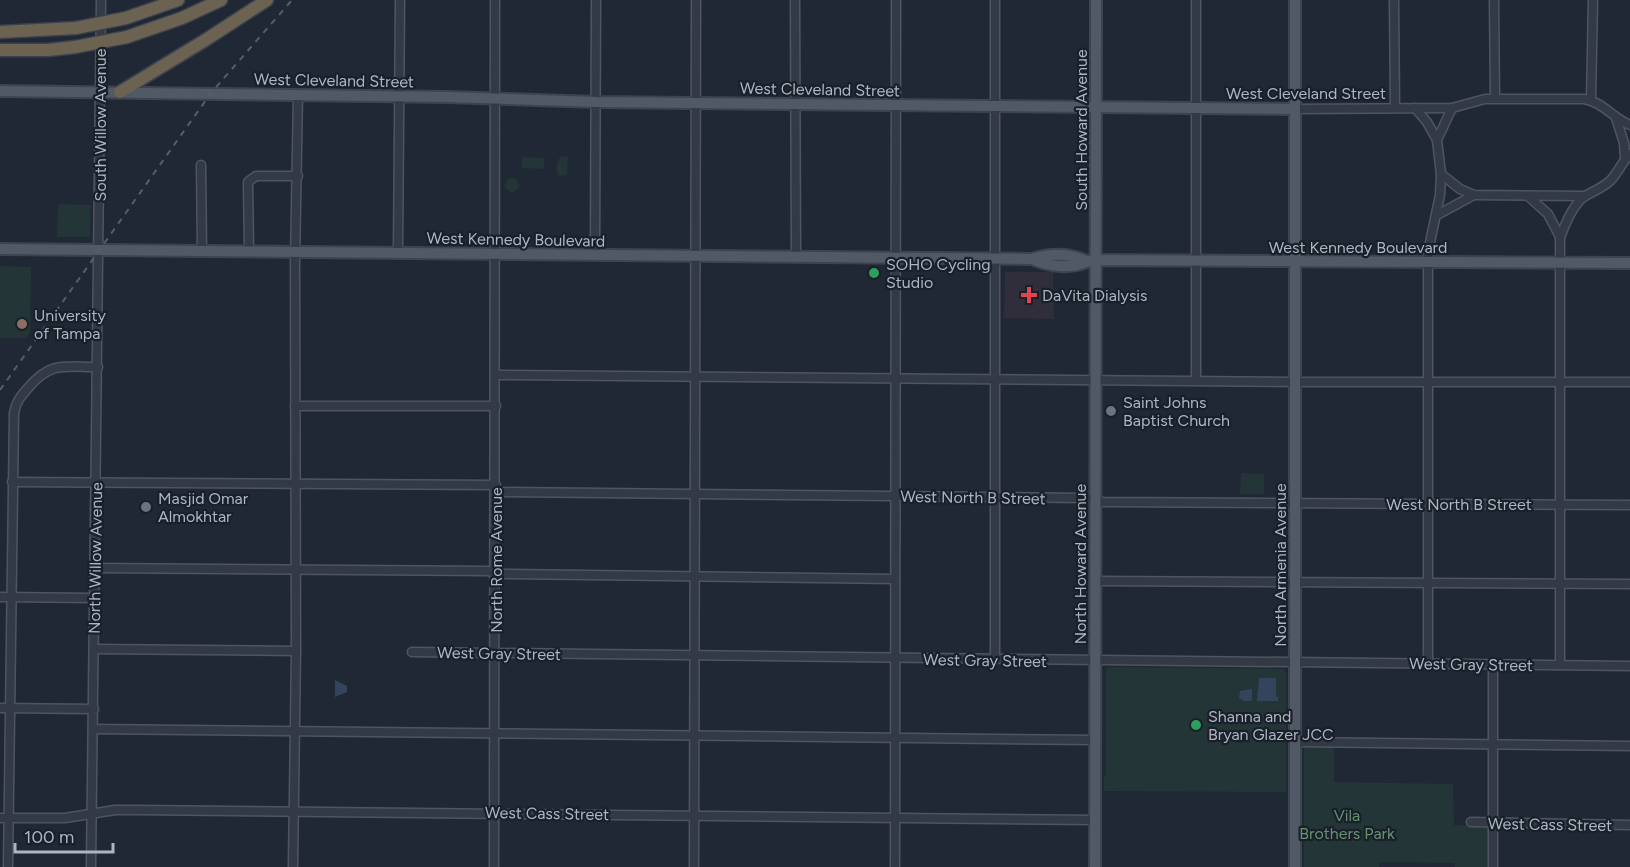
<svg xmlns="http://www.w3.org/2000/svg" width="1630" height="867" font-family="Figtree,sans-serif">
<style>
.medical{fill:#302e3a}
.green{fill:#233537}
.water{fill:#34445c}
.lines{fill:none;stroke-linecap:round;stroke-linejoin:round}
.minor-casing{stroke:#4e5561;stroke-width:11}
.major-casing{stroke:#3d444f;stroke-width:14}
.highway-casing{stroke:#3b424d;stroke-width:15}
.minor{stroke:#333a46;stroke-width:8}
.major{stroke:#515966;stroke-width:10}
.highway{stroke:#6b6251;stroke-width:12}
.rail{stroke:#555e6d;stroke-width:2;stroke-dasharray:6 6;stroke-linecap:butt}
.highway-bridge-casing{stroke:#3b424d;stroke-width:15;stroke-linecap:butt}
.highway-bridge{stroke:#6b6251;stroke-width:12}
.leisure-dot{fill:#2e9e5b;stroke:#19202a;stroke-width:2}
.health-dot{fill:#e0444e;stroke:#19202a;stroke-width:2}
.education-dot{fill:#8d6e63;stroke:#19202a;stroke-width:2}
.worship-dot{fill:#6b7280;stroke:#19202a;stroke-width:2}
.labels{text-anchor:middle;stroke-width:4.5;stroke-linejoin:round;paint-order:stroke}
.street-label{font-size:16px;fill:#adb5c3;stroke:#19202a}
.poi-label{font-size:16px;fill:#adb5c3;stroke:#19202a;text-anchor:start}
.park-label{font-size:16px;fill:#679171;stroke:#19202a}
</style>
<rect width="100%" height="100%" fill="#202835"/>
<path class="medical" d="M 1005,272 L 1053,272 L 1054,319 L 1004,318 Z"/>
<g class="green">
<path d="M 568,156 L 567,175 L 559,176 C 555,169 557,163 560,157 Z"/>
<path d="M 522,157 L 544,158 L 544,169 L 522,168 Z"/>
<circle cx="512" cy="185" r="7"/>
<path d="M 58,204 L 91,205 L 90,237 L 57,237 Z"/>
<path d="M 0,266 L 31,267 L 30,333 L 26,338 L 0,338 Z"/>
<path d="M 1241,473 L 1264,474 L 1264,494 L 1240,494 Z"/>
<path d="M 1112,667 L 1284,669 L 1286,673 L 1286,792 L 1104,791 L 1104,778 L 1106,773 L 1106,668 Z"/>
<path d="M 1334,745 L 1334,782 L 1453,784 L 1454,825 L 1490,826 L 1490,867 L 1455,867 L 1454,863 L 1380,862 L 1379,867 L 1304,867 L 1304,748 L 1308,746 Z"/>
</g>
<g class="water">
<path d="M 1259,678 L 1276,678 L 1276,697 L 1278,697 L 1278,701 L 1257,701 Z"/>
<path d="M 335,680 L 347,686 L 347,692 L 335,697 Z"/>
<path d="M 1252,689 L 1252,701 L 1244,701 L 1239,698 L 1240,691 Z"/>
</g>
<g class="lines">
<g class="minor-casing">
<g id="minor">
<path d="M 795,0 L 796,257"/>
<path d="M 1196,0 L 1196,380"/>
<path d="M 1394,0 L 1395,108"/>
<path d="M 1494,0 L 1495,98"/>
<path d="M 1591,100 L 1593,0"/>
<path d="M 1415,108 L 1427,122 L 1437,140"/>
<path d="M 1295,109 L 1452,108 L 1485,99 L 1584,99 C 1603,102 1613,118 1630,125"/>
<path d="M 1616,118 L 1624,143 L 1625,159"/>
<path d="M 201,165 L 202,251"/>
<path d="M 1441,174 L 1460,189 L 1474,195 L 1585,196"/>
<path d="M 1528,196 L 1548,214 L 1560,237"/>
<path d="M 1437,215 L 1474,195"/>
<path d="M 249,251 L 248,182 L 256,176 L 298,176"/>
<path d="M 398,253 L 400,0"/>
<path d="M 595,255 L 596,0"/>
<path d="M 496,375 L 1295,382 L 1630,382"/>
<path d="M 295,406 L 496,406"/>
<path d="M 12,482 L 496,485"/>
<path d="M 496,492 L 1087,498 L 1103,502 L 1630,505"/>
<path d="M 95,568 L 488,571 L 502,574 L 895,579"/>
<path d="M 1095,581 L 1630,584"/>
<path d="M 0,597 L 95,598"/>
<path d="M 94,649 L 296,651"/>
<path d="M 412,652 L 1630,666"/>
<path d="M 995,659 L 995,0"/>
<path d="M 1428,664 L 1428,252 L 1440,195 L 1441,174 L 1437,140 L 1452,108"/>
<path d="M 1560,665 L 1560,238 C 1565,224 1573,204 1585,196 C 1594,191 1602,188 1610,181 C 1618,173 1622,162 1630,154"/>
<path d="M 0,708 L 94,709"/>
<path d="M 93,729 L 1095,740"/>
<path d="M 1296,742 L 1630,746"/>
<path d="M 0,818 L 65,818 L 115,810 L 136,810 L 1095,820"/>
<path d="M 1471,822 L 1630,825"/>
<path d="M 8,867 L 14,413 C 16,402 20,397 28,388 C 51,361 64,367 98,367"/>
<path d="M 91,867 L 101,0"/>
<path d="M 293,867 L 296,651 L 295,263 L 298,94"/>
<path d="M 494,867 L 495,0"/>
<path d="M 694,867 L 696,0"/>
<path d="M 895,867 L 896,0"/>
<path d="M 1493,867 L 1493,665"/>
</g>
</g>
<g class="major-casing">
<g id="major">
<path d="M 0,91 L 448,97 L 597,102 L 1295,109"/>
<path d="M 0,249 L 1032,259 C 1049,253 1070,253 1086,261"/>
<path d="M 1032,259 C 1045,265 1062,268 1077,265 C 1084,263 1088,261 1096,260 L 1630,263"/>
<path d="M 1095,867 L 1096,0"/>
<path d="M 1295,867 L 1295,0"/>
</g>
</g>
<g class="highway-casing">
<g id="highway">
<path d="M 126,18 L 178,0"/>
<path d="M 0,32 L 76,28"/>
<path d="M 127,37 L 182,18 L 221,0"/>
<path d="M 0,50 L 48,50 L 75,47"/>
<path d="M 120,92 L 207,39 L 267,0"/>
</g>
</g>
<use href="#minor" class="minor"/>
<use href="#major" class="major"/>
<use href="#highway" class="highway"/>
<path class="rail" d="M 0,390 L 211,93 L 292,0"/>
<g class="highway-bridge-casing">
<g id="highway-bridge">
<path d="M 76,28 L 126,18"/>
<path d="M 75,47 L 127,37"/>
</g>
</g>
<use href="#highway-bridge" class="highway-bridge"/>
</g>
<g class="leisure-dot">
<circle cx="874" cy="273" r="6"/>
<circle cx="1196" cy="725" r="6"/>
</g>
<path class="health-dot" d="M1026 286h6v6h6v6h-6v6h-6v-6h-6v-6h6z"/>
<circle class="education-dot" cx="22" cy="324" r="6"/>
<g class="worship-dot">
<circle cx="1111" cy="411" r="6"/>
<circle cx="146" cy="507" r="6"/>
</g>
<g class="labels">
<g class="street-label">
<text transform="translate(334 80) rotate(1)" y="6">West Cleveland Street</text>
<text transform="translate(820 89) rotate(1)" y="6">West Cleveland Street</text>
<text x="1306" y="99">West Cleveland Street</text>
<text transform="translate(100 125) rotate(-90)" y="6">South Willow Avenue</text>
<text transform="translate(1081 130) rotate(-90)" y="6">South Howard Avenue</text>
<text transform="translate(516 239) rotate(1)" y="6">West Kennedy Boulevard</text>
<text x="1358" y="253">West Kennedy Boulevard</text>
<text transform="translate(973 497) rotate(1)" y="6">West North B Street</text>
<text x="1459" y="510">West North B Street</text>
<text transform="translate(95 558) rotate(-89)" y="6">North Willow Avenue</text>
<text transform="translate(496 560) rotate(-90)" y="6">North Rome Avenue</text>
<text transform="translate(1080 564) rotate(-90)" y="6">North Howard Avenue</text>
<text transform="translate(1280 565) rotate(-90)" y="6">North Armenia Avenue</text>
<text transform="translate(499 653) rotate(1)" y="6">West Gray Street</text>
<text transform="translate(985 660) rotate(1)" y="6">West Gray Street</text>
<text transform="translate(1471 664) rotate(1)" y="6">West Gray Street</text>
<text transform="translate(547 813) rotate(1)" y="6">West Cass Street</text>
<text transform="translate(1550 824) rotate(1)" y="6">West Cass Street</text>
</g>
<g class="poi-label">
<text x="886" y="270">SOHO Cycling<tspan x="886" dy="18">Studio</tspan></text>
<text x="1042" y="301">DaVita Dialysis</text>
<text x="34" y="321">University<tspan x="34" dy="18">of Tampa</tspan></text>
<text x="1123" y="408">Saint Johns<tspan x="1123" dy="18">Baptist Church</tspan></text>
<text x="158" y="504">Masjid Omar<tspan x="158" dy="18">Almokhtar</tspan></text>
<text x="1208" y="722">Shanna and<tspan x="1208" dy="18">Bryan Glazer JCC</tspan></text>
</g>
<g class="park-label">
<text x="1347" y="821">Vila<tspan x="1347" dy="18">Brothers Park</tspan></text>
</g>
</g>
<path d="M15 843v9h98v-9" fill="none" stroke="#adb5c3" stroke-width="3"/>
<text x="24" y="843" font-size="18" fill="#adb5c3" stroke="#19202a" stroke-width="4.5" paint-order="stroke">100 m</text>
</svg>
